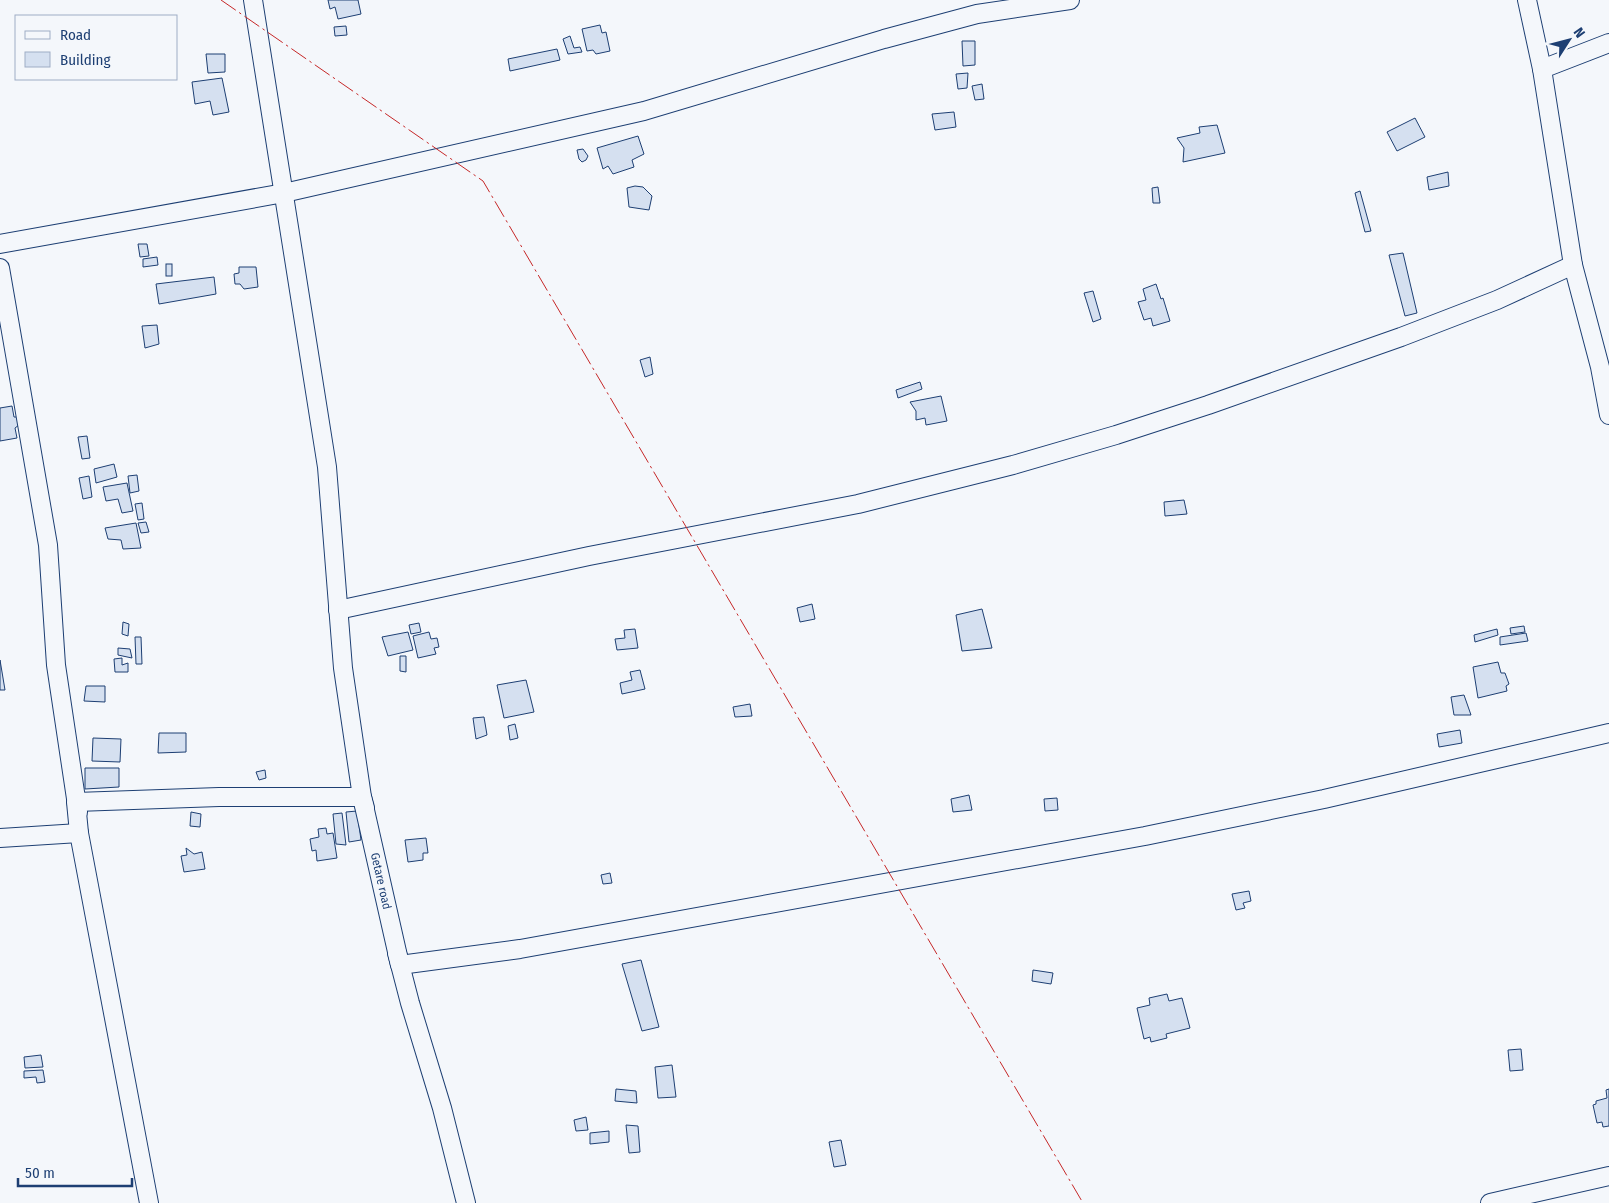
<svg xmlns="http://www.w3.org/2000/svg" width="1609" height="1203" font-family="'Fira Sans Condensed',sans-serif">
<style>
.building{fill:#d5e0f0;stroke:#1d3f73}
.lines{fill:none;stroke-linecap:round;stroke-linejoin:round}
.minor-casing{stroke:#1d3f73;stroke-width:20}
.minor{stroke:#f4f7fb;stroke-width:18}
.power{stroke:#c62828;stroke-width:1;stroke-dasharray:18 4 2.5 4;stroke-linecap:butt}
.labels{text-anchor:middle;stroke-width:4;stroke-linejoin:round;paint-order:stroke}
.street-label{font-size:12px;fill:#1d3f73;stroke:#f4f7fb}
</style>
<rect width="100%" height="100%" fill="#f4f7fb"/>
<g class="building">
<path d="M 328,0 L 358,0 L 361,14 L 338,19 L 335,7 L 330,9 Z"/>
<path d="M 600,25 L 602,33 L 606,32 L 610,51 L 596,54 L 593,50 L 587,51 L 582,29 Z"/>
<path d="M 346,26 L 347,35 L 335,36 L 334,27 Z"/>
<path d="M 570,36 L 574,48 L 580,47 L 582,52 L 568,54 L 563,39 Z"/>
<path d="M 962,41 L 975,41 L 975,65 L 963,66 Z"/>
<path d="M 557,49 L 560,60 L 510,71 L 508,59 Z"/>
<path d="M 206,54 L 225,54 L 225,72 L 208,73 Z"/>
<path d="M 968,73 L 967,88 L 958,89 L 956,74 Z"/>
<path d="M 222,78 L 229,112 L 213,115 L 210,101 L 195,104 L 192,82 Z"/>
<path d="M 982,84 L 984,99 L 975,100 L 972,86 Z"/>
<path d="M 954,112 L 956,127 L 935,130 L 932,114 Z"/>
<path d="M 1415,118 L 1425,137 L 1397,151 L 1387,132 Z"/>
<path d="M 1217,125 L 1225,153 L 1183,162 L 1184,148 L 1177,138 L 1200,133 L 1199,127 Z"/>
<path d="M 638,136 L 644,154 L 632,160 L 634,167 L 613,174 L 608,166 L 603,169 L 597,148 Z"/>
<path d="M 583,149 L 588,156 L 586,160 L 582,162 L 579,159 L 577,150 Z"/>
<path d="M 1448,172 L 1449,186 L 1429,190 L 1427,177 Z"/>
<path d="M 635,186 L 643,187 L 652,196 L 649,210 L 629,207 L 627,188 Z"/>
<path d="M 1158,187 L 1160,203 L 1153,203 L 1152,188 Z"/>
<path d="M 1360,191 L 1371,231 L 1365,232 L 1355,193 Z"/>
<path d="M 138,244 L 147,244 L 149,256 L 140,257 Z"/>
<path d="M 1403,253 L 1417,313 L 1405,316 L 1389,255 Z"/>
<path d="M 157,257 L 158,265 L 143,267 L 143,259 Z"/>
<rect x="166" y="264" width="6" height="12"/>
<path d="M 239,267 L 256,267 L 258,287 L 244,289 L 240,284 L 235,284 L 234,274 L 239,273 Z"/>
<path d="M 214,277 L 216,294 L 159,304 L 156,284 Z"/>
<path d="M 1156,284 L 1161,299 L 1163,298 L 1170,321 L 1153,326 L 1151,318 L 1144,320 L 1138,302 L 1146,300 L 1143,289 Z"/>
<path d="M 1093,291 L 1101,319 L 1093,322 L 1084,293 Z"/>
<path d="M 157,325 L 159,344 L 145,348 L 142,326 Z"/>
<path d="M 650,357 L 653,374 L 645,377 L 640,360 Z"/>
<path d="M 920,382 L 922,389 L 898,398 L 896,390 Z"/>
<path d="M 941,396 L 947,421 L 926,425 L 925,418 L 916,420 L 916,411 L 910,402 Z"/>
<path d="M 12,406 L 14,417 L 18,417 L 19,425 L 15,428 L 17,438 L 0,441 L 0,408 Z"/>
<path d="M 87,436 L 90,458 L 82,459 L 78,437 Z"/>
<path d="M 114,464 L 117,477 L 96,483 L 94,469 Z"/>
<path d="M 137,475 L 139,491 L 130,493 L 128,476 Z"/>
<path d="M 89,476 L 92,497 L 83,499 L 79,478 Z"/>
<path d="M 127,483 L 133,511 L 122,513 L 118,499 L 106,501 L 103,487 Z"/>
<path d="M 1184,500 L 1187,514 L 1165,516 L 1164,502 Z"/>
<path d="M 142,503 L 144,519 L 138,520 L 135,504 Z"/>
<path d="M 146,522 L 149,532 L 141,533 L 138,523 Z"/>
<path d="M 136,523 L 141,548 L 123,549 L 121,540 L 108,539 L 105,528 Z"/>
<path d="M 812,604 L 815,619 L 800,622 L 797,608 Z"/>
<path d="M 982,609 L 992,648 L 962,651 L 956,615 Z"/>
<path d="M 123,622 L 129,624 L 128,636 L 122,634 Z"/>
<path d="M 419,623 L 421,632 L 411,634 L 409,625 Z"/>
<path d="M 1524,626 L 1525,632 L 1511,634 L 1510,628 Z"/>
<path d="M 635,629 L 638,648 L 617,650 L 615,639 L 625,638 L 624,630 Z"/>
<path d="M 1497,629 L 1498,635 L 1475,642 L 1474,635 Z"/>
<path d="M 408,632 L 413,650 L 388,656 L 382,637 Z"/>
<path d="M 429,632 L 431,639 L 437,638 L 439,647 L 434,648 L 436,654 L 418,658 L 413,636 Z"/>
<path d="M 1526,633 L 1528,641 L 1500,645 L 1500,637 Z"/>
<path d="M 135,637 L 141,637 L 142,664 L 136,664 Z"/>
<path d="M 118,648 L 130,649 L 132,658 L 118,655 Z"/>
<path d="M 400,656 L 406,656 L 406,672 L 400,671 Z"/>
<path d="M 122,658 L 122,665 L 128,663 L 128,672 L 115,672 L 114,659 Z"/>
<path d="M 0,660 L 5,690 L 0,690 Z"/>
<path d="M 1498,662 L 1501,673 L 1505,673 L 1509,684 L 1506,686 L 1507,691 L 1478,698 L 1473,667 Z"/>
<path d="M 640,670 L 645,689 L 622,694 L 620,683 L 632,680 L 630,672 Z"/>
<path d="M 526,680 L 534,712 L 504,718 L 497,685 Z"/>
<path d="M 86,686 L 105,686 L 105,702 L 84,701 Z"/>
<path d="M 1464,695 L 1471,715 L 1454,715 L 1451,697 Z"/>
<path d="M 750,704 L 752,716 L 735,717 L 733,707 Z"/>
<path d="M 484,717 L 487,735 L 476,739 L 473,718 Z"/>
<path d="M 515,724 L 518,738 L 510,740 L 508,726 Z"/>
<path d="M 1460,730 L 1462,743 L 1439,747 L 1437,734 Z"/>
<path d="M 159,733 L 186,733 L 186,752 L 158,753 Z"/>
<path d="M 93,738 L 121,739 L 120,762 L 92,761 Z"/>
<path d="M 85,768 L 119,768 L 119,787 L 85,789 Z"/>
<path d="M 265,770 L 266,778 L 259,780 L 256,772 Z"/>
<path d="M 969,795 L 972,810 L 953,812 L 951,799 Z"/>
<path d="M 1057,798 L 1058,810 L 1045,811 L 1044,799 Z"/>
<path d="M 357,811 L 361,840 L 349,842 L 346,812 Z"/>
<path d="M 191,812 L 201,814 L 200,827 L 190,826 Z"/>
<path d="M 342,813 L 346,845 L 336,844 L 333,814 Z"/>
<path d="M 326,828 L 327,834 L 333,833 L 337,858 L 317,861 L 316,850 L 312,851 L 310,839 L 319,837 L 318,829 Z"/>
<path d="M 426,838 L 428,853 L 423,853 L 423,860 L 408,862 L 405,840 Z"/>
<path d="M 186,848 L 194,854 L 202,852 L 205,869 L 184,872 L 181,856 L 187,855 Z"/>
<path d="M 610,873 L 612,883 L 603,884 L 601,875 Z"/>
<path d="M 1249,891 L 1251,901 L 1243,903 L 1245,908 L 1236,910 L 1232,894 Z"/>
<path d="M 641,960 L 659,1027 L 642,1031 L 622,964 Z"/>
<path d="M 1033,970 L 1053,973 L 1051,984 L 1032,981 Z"/>
<path d="M 1167,994 L 1169,1001 L 1182,998 L 1190,1028 L 1166,1034 L 1167,1038 L 1151,1042 L 1150,1037 L 1144,1039 L 1137,1008 L 1150,1005 L 1149,998 Z"/>
<path d="M 1521,1049 L 1523,1070 L 1510,1071 L 1508,1050 Z"/>
<path d="M 41,1055 L 43,1067 L 25,1068 L 24,1057 Z"/>
<path d="M 672,1065 L 676,1097 L 658,1098 L 655,1067 Z"/>
<path d="M 43,1070 L 45,1082 L 37,1083 L 36,1077 L 24,1078 L 24,1071 Z"/>
<path d="M 616,1089 L 636,1091 L 637,1103 L 615,1101 Z"/>
<path d="M 1609,1089 L 1609,1126 L 1603,1127 L 1602,1122 L 1597,1123 L 1593,1105 L 1596,1104 L 1596,1101 L 1607,1098 L 1606,1090 Z"/>
<path d="M 586,1117 L 588,1130 L 576,1131 L 574,1120 Z"/>
<path d="M 626,1125 L 638,1126 L 640,1152 L 629,1153 Z"/>
<path d="M 609,1131 L 609,1142 L 590,1144 L 590,1133 Z"/>
<path d="M 841,1140 L 846,1165 L 834,1167 L 829,1142 Z"/>
</g>
<g class="lines">
<g class="minor-casing">
<g id="minor">
<path id="s1" d="M 253,0 L 327,467 L 343,668 L 362,797 L 400,965 L 520,949 L 1145,836 L 1324,799 L 1609,733"/>
<path d="M 1527,0 L 1542,69 L 1573,265 L 1600,367 L 1609,415"/>
<path d="M 1542,69 L 1609,43"/>
<path d="M 0,244 L 284,193 L 644,111 L 884,39 L 977,14 L 1070,0"/>
<path d="M 0,268 L 48,545 L 56,665 L 78,812"/>
<path d="M 338,610 L 589,556 L 858,504 L 1013,465 L 1116,435 L 1208,405 L 1401,337 L 1497,300 L 1573,265"/>
<path d="M 0,838 L 79,833"/>
<path d="M 397,953 L 410,1003 L 442,1108 L 466,1203"/>
<path d="M 149,1203 L 79,833 L 76,802 L 219,797 L 362,797 L 365,808"/>
<path d="M 1490,1203 L 1609,1176"/>
</g>
</g>
<use href="#minor" class="minor"/>
<path class="power" d="M 221,0 L 483,181 L 1083,1203"/>
</g>
<g class="labels">
<g class="street-label">
<text dy="4" stroke="none"><textPath href="#s1" startOffset="891">Getare road</textPath></text>
</g>
</g>
<rect x="15" y="15" width="162" height="65" fill="#f4f7fb" stroke="#9eadc5"/>
<rect x="25" y="31" width="25" height="8" fill="#f4f7fb" stroke="#9eadc5"/>
<text x="60" y="40" font-size="15" fill="#1d3f73">Road</text>
<rect x="25" y="52" width="25" height="15" fill="#d5e0f0" stroke="#9eadc5"/>
<text x="60" y="65" font-size="15" fill="#1d3f73">Building</text>
<g transform="translate(1569 40) rotate(54)" stroke="#f4f7fb" stroke-width="4" paint-order="stroke">
<path d="M0-4L9 19L0 12L-9 19Z" fill="#1d3f73"/>
<text y="-8" font-size="14" font-weight="bold" text-anchor="middle" fill="#1d3f73">N</text>
</g>
<path d="M18 1178v8h114v-8" fill="none" stroke="#1d3f73" stroke-width="2.5"/>
<text x="25" y="1178" font-size="15" fill="#1d3f73" stroke="#f4f7fb" stroke-width="4" paint-order="stroke">50 m</text>
</svg>
